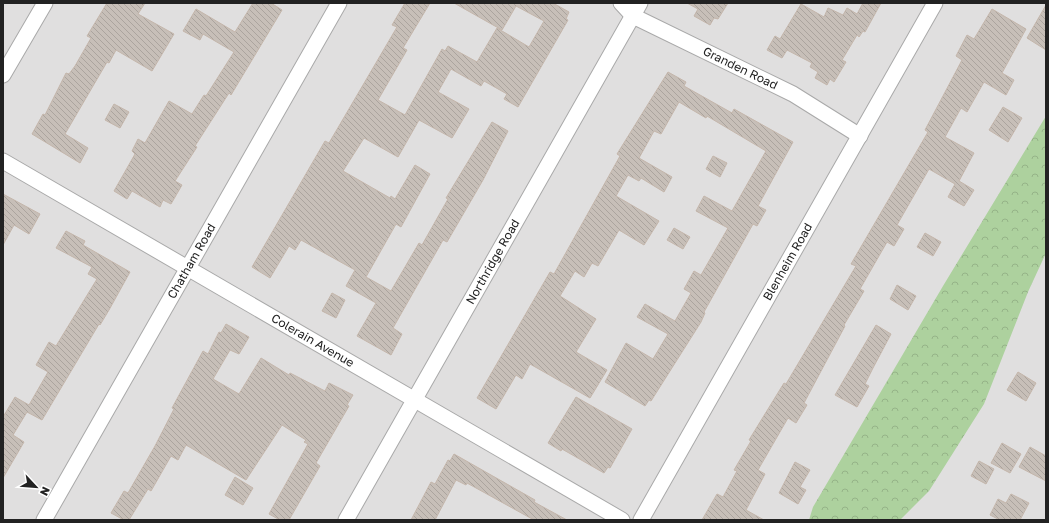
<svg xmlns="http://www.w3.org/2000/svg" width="1049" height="523" font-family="'Golos Text',sans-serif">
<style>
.residential{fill:#e0dfdf}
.forest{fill:url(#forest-crowns)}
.building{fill:url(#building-back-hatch);stroke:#c4b6ab}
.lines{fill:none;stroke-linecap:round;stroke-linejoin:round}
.street-casing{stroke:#a9a9a9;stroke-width:17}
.street{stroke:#fff;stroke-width:15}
.labels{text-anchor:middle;stroke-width:3;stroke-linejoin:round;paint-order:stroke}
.street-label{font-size:12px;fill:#222;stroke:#fff}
</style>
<defs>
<pattern id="forest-crowns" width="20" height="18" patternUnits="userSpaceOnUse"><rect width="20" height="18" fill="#add19e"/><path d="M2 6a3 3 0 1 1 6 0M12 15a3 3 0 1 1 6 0" fill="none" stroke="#95b388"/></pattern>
<pattern id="building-back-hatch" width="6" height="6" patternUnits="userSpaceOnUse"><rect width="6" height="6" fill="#c7bfb8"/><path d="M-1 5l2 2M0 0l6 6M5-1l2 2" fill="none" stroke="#aba49e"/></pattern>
</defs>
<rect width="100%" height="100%" fill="#f2efe9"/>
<rect class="residential" x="3" y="3" width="1043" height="517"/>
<path class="forest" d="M 1046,116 L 1046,253 L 1028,292 L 984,404 L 929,491 L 900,520 L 809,520 L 813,507 L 943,286 Z"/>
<g class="building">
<path d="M 107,3 L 145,3 L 138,14 L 174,34 L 152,71 L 116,50 L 109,63 L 107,62 L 65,134 L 88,148 L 80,163 L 32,134 L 43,114 L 45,115 L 66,73 L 69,74 L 75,66 L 91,38 L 87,36 Z"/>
<path d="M 253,3 L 271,3 L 282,10 L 231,95 L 229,93 L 195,146 L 197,147 L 175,181 L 182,185 L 171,204 L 163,200 L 160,207 L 132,191 L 127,199 L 114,191 L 135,154 L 132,151 L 138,139 L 145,143 L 169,101 L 192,114 L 204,95 L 206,96 L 234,52 L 203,34 L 200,40 L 183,31 L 196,9 L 235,32 Z"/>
<path d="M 405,3 L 430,3 L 403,48 L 407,50 L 378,100 L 405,115 L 442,49 L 445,51 L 448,46 L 477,62 L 497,28 L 529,47 L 544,21 L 516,6 L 502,30 L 454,3 L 553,3 L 569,12 L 566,19 L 568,20 L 518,107 L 504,99 L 507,94 L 484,81 L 481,86 L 451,69 L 438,92 L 469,109 L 452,138 L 419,120 L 398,157 L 364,138 L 343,171 L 390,198 L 391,196 L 395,199 L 415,165 L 430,174 L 401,227 L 396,224 L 366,277 L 391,291 L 419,243 L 422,245 L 448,199 L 446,198 L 492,122 L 508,131 L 483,180 L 447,242 L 443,240 L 393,328 L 402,334 L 391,355 L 357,336 L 376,303 L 346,286 L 355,270 L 301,240 L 295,250 L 289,246 L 270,278 L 252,267 L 325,141 L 329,143 L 397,27 L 392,25 Z"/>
<path d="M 687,3 L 728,3 L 718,19 L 714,18 L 710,25 L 694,16 L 698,9 Z"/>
<path d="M 863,3 L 881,3 L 865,32 L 863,31 L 859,37 L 857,35 L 842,60 L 846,62 L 834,82 L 830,79 L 827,85 L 815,78 L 818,72 L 810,67 L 812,63 L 787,50 L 782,58 L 767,50 L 775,36 L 780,39 L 801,4 L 824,17 L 828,8 L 843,15 L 847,8 L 857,14 Z"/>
<path d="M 1046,5 L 1046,50 L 1027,38 Z"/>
<path d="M 992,9 L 1026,29 L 1002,73 L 1014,80 L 1006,95 L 984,82 L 967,112 L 961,108 L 945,137 L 974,153 L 959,181 L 974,190 L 964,206 L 948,197 L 955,184 L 929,169 L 897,225 L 904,229 L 894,246 L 887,242 L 860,289 L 864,291 L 844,325 L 845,326 L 804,403 L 807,405 L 796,423 L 788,418 L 758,470 L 765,474 L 746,510 L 764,520 L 702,520 L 717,494 L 723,497 L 737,471 L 734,470 L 751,441 L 749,440 L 784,383 L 786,384 L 856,266 L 851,264 L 928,132 L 925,130 L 962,60 L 956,56 L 967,35 L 974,39 Z"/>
<path d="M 668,72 L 686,82 L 684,86 L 732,113 L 734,109 L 793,142 L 758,206 L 766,210 L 757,226 L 753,224 L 704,312 L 705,313 L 701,322 L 651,401 L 649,400 L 645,406 L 605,382 L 626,343 L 653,359 L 668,334 L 637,317 L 645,304 L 675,321 L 691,293 L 684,289 L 694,271 L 701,275 L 728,228 L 696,211 L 704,196 L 732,211 L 766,151 L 707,116 L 706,118 L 679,102 L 661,134 L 654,131 L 639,158 L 672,177 L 664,192 L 641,178 L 639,181 L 628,175 L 616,196 L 659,221 L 644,245 L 619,230 L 598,266 L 592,263 L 584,277 L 575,271 L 560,296 L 596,319 L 576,352 L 607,370 L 590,398 L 530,364 L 522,379 L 516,375 L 496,409 L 477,398 L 550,272 L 554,274 L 620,156 L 617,154 Z"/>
<path d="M 114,104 L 129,112 L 120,128 L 105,120 Z"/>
<path d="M 1003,107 L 1022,118 L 1008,142 L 989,130 Z"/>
<path d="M 713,156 L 727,163 L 720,177 L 706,169 Z"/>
<path d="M 3,194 L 40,214 L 29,234 L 14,225 L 3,245 Z"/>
<path d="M 674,228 L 690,237 L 683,249 L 667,240 Z"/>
<path d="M 66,231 L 85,241 L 83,245 L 130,272 L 109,310 L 100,325 L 99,324 L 42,420 L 27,412 L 13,435 L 24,442 L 3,478 L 3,417 L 15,397 L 29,405 L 48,372 L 36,365 L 49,342 L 56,346 L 97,279 L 88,274 L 92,267 L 56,248 Z"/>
<path d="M 925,233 L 941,242 L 933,256 L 917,247 Z"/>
<path d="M 897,285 L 916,296 L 908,310 L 890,299 Z"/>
<path d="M 332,293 L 345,300 L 336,318 L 322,311 Z"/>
<path d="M 226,324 L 249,337 L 239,354 L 230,350 L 213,379 L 239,394 L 261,358 L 289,375 L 290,373 L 325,391 L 329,383 L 353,395 L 347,405 L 349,406 L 316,463 L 320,466 L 289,520 L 280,520 L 269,514 L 308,444 L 304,442 L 306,440 L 282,425 L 246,480 L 186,445 L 178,460 L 171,456 L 151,491 L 148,489 L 129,520 L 124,520 L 111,513 L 124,491 L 128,493 L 155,446 L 174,409 L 172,408 L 203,351 L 208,354 L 219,332 L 221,333 Z"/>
<path d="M 876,325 L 891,334 L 873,368 L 865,384 L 869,386 L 857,407 L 835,395 Z"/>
<path d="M 1018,372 L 1036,383 L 1026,401 L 1007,390 Z"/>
<path d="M 576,397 L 632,429 L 610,468 L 608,467 L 604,473 L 562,449 L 561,451 L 548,443 Z"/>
<path d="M 1002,443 L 1021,454 L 1010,473 L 991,463 Z"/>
<path d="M 1030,447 L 1046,456 L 1046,481 L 1019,467 Z"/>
<path d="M 454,454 L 535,500 L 534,502 L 567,520 L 534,520 L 467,483 L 466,485 L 456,480 L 435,520 L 411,520 L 431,482 L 435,484 L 448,460 L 450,461 Z"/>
<path d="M 979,461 L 994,469 L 986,484 L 971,476 Z"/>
<path d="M 795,462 L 810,470 L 800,487 L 806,490 L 798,504 L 779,493 Z"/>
<path d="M 235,477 L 253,488 L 243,505 L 225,495 Z"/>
<path d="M 1011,494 L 1029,503 L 1020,520 L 1000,520 L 990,515 L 998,499 L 1006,503 Z"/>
</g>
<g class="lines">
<g class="street-casing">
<g id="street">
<path id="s1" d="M 621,3 L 633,16 L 793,94 L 860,136"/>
<path d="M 3,75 L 45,3"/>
<path id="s2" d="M 3,161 L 622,520"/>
<path id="s3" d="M 44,520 L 339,3"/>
<path id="s4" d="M 346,520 L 640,3"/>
<path id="s5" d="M 641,520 L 935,3"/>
</g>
</g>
<use href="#street" class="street"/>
</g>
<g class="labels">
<g class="street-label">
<text dy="4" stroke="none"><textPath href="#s1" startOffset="137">Granden Road</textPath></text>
<text dy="4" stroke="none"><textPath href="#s4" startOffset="297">Northridge Road</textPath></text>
<text dy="4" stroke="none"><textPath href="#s3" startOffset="298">Chatham Road</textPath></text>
<text dy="4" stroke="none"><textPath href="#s5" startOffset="297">Blenheim Road</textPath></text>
<text dy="4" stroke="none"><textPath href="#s2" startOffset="358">Colerain Avenue</textPath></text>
</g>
</g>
<rect width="1049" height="523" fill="none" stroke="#222222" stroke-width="8"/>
<g transform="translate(36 487) rotate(116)" stroke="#ffffff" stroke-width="3" paint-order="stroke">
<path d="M0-3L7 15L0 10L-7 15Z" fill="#222222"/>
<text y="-6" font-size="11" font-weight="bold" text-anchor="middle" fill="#222222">N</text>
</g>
</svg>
